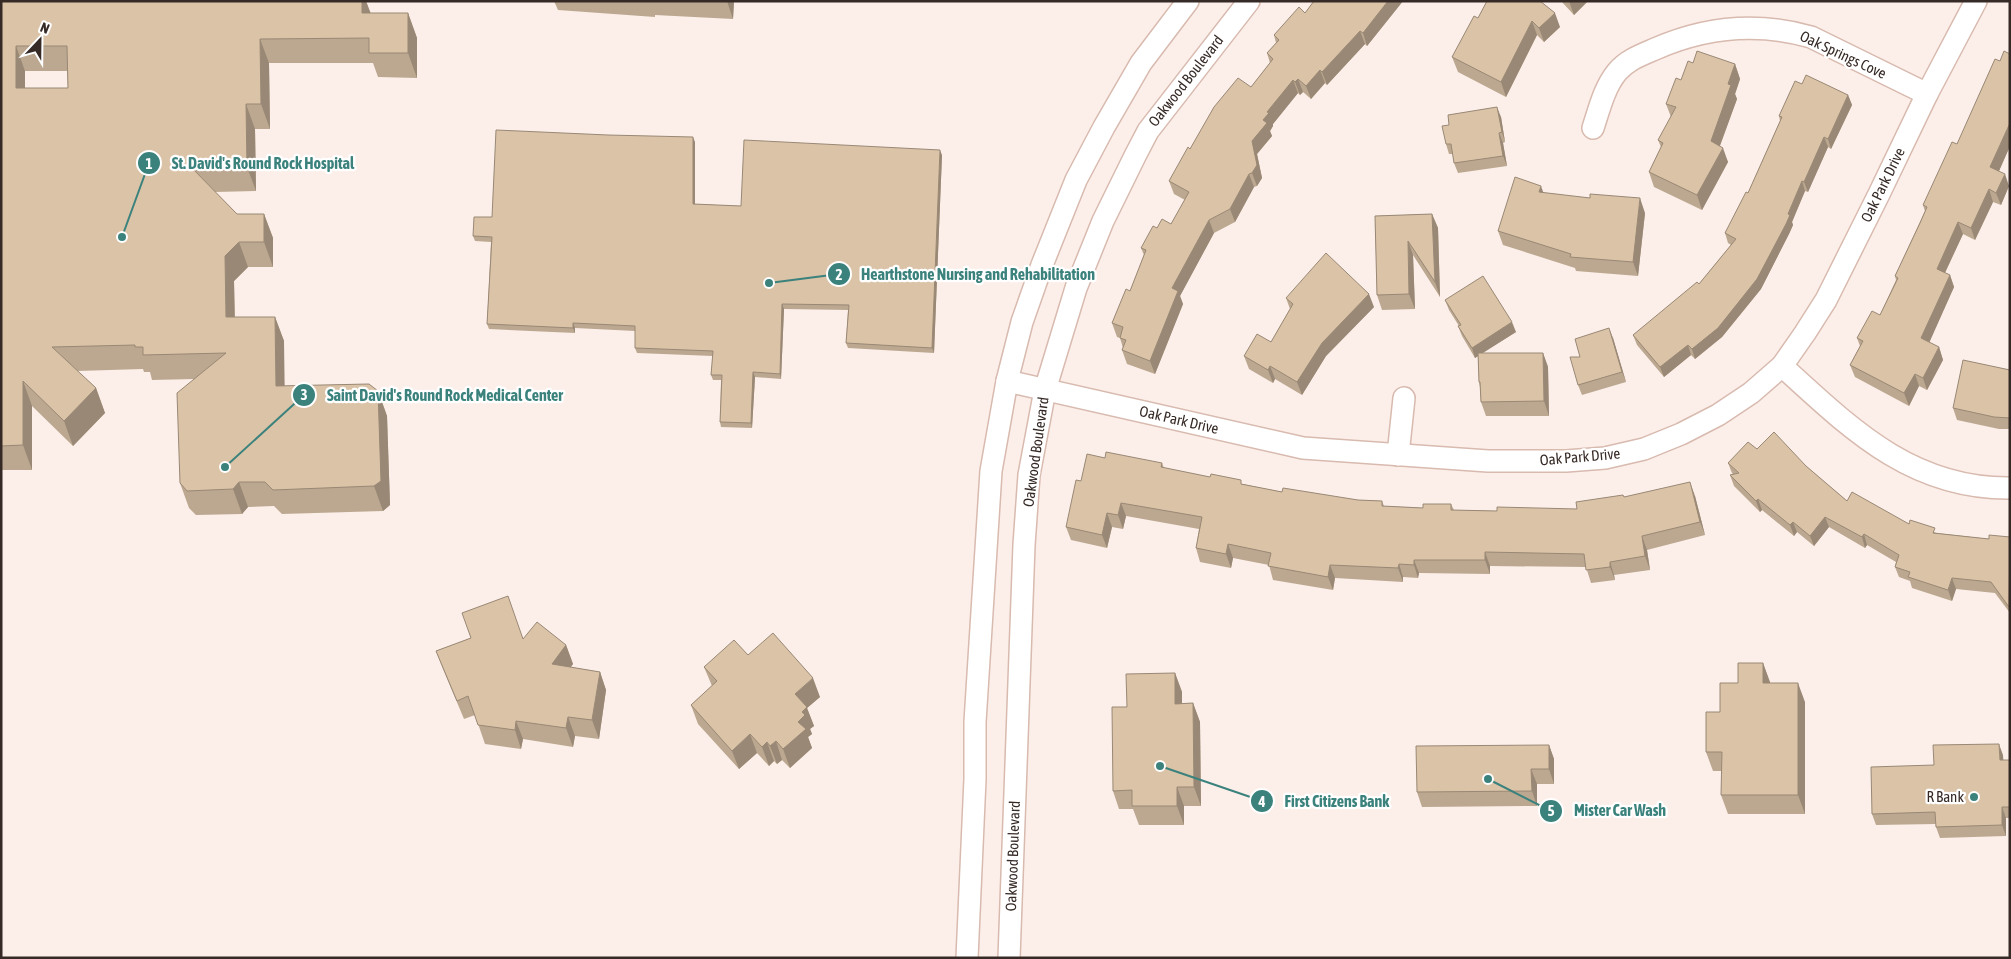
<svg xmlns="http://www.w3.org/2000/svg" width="2011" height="959" font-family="'Asap Condensed',sans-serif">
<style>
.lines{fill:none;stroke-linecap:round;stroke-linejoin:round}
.minor-casing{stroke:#d8baaf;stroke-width:24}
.minor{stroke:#fff;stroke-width:21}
.wall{fill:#bca890;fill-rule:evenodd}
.shaded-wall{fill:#998875}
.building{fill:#dbc3a7;stroke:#998875;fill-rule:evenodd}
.poi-dot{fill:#3b827d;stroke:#fff;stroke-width:2}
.labels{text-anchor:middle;stroke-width:4.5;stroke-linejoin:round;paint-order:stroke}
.street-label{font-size:15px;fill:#362a26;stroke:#fff}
.poi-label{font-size:15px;fill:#362a26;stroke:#fff;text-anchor:end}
.leader{fill:none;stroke:#3b827d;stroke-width:2}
.callout-dot{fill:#3b827d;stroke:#fff;stroke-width:2}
.mark-label{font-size:15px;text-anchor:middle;font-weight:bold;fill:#fff}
.callout-label{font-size:16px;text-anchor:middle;font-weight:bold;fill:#3b827d;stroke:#fff;stroke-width:4.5;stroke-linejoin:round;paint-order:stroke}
</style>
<rect width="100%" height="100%" fill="#fcefea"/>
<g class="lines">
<g class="minor-casing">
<g id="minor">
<path d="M 1593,128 C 1599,110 1604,88 1617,72 C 1627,60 1641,55 1655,49 C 1705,27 1758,22 1811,37 L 1927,94"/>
<path d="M 1782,366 C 1850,428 1911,489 2010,488"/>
<path d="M 1007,381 L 1303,448 L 1488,461 L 1566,461 L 1605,458 L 1644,449 L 1681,434 L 1718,415 L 1751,393 L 1782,366 L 1805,333 L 1826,300 L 1879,194 L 1927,94 L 1976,1"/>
<path d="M 1398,455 L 1404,398"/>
<path d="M 967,958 L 975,779 L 975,722 L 991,471 L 1007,381 L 1022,322 L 1042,265 L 1076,180 L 1104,127 L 1141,63 L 1188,1"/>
<path d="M 1009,958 L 1024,545 L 1029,475 L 1045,390 L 1076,288 L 1103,221 L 1135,156 L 1148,131 L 1249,1"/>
</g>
</g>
<use href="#minor" class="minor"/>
</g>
<g class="wall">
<path d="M 1,1 L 366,1 L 370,13 L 408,13 L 417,38 L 417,78 L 378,77 L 373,63 L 269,63 L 270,129 L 255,129 L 256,191 L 215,192 L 237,214 L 264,214 L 273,238 L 273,267 L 248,267 L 234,281 L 235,317 L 275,317 L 284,341 L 284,386 L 378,391 L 387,416 L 390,505 L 383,511 L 282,514 L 274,506 L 248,507 L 242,514 L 196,515 L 189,508 L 180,483 L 195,379 L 152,380 L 150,372 L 144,372 L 143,369 L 77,371 L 96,388 L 105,413 L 73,446 L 32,406 L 32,470 L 1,470 ZM 25,71 L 67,71 L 68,88 L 25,88 Z"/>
<path d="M 554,1 L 734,1 L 733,19 L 655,15 L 655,17 L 558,10 Z"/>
<path d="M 1314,1 L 1403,1 L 1367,46 L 1365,44 L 1327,85 L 1325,83 L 1311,99 L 1303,92 L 1300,95 L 1298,93 L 1273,124 L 1273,126 L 1270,131 L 1272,136 L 1257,154 L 1262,178 L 1257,186 L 1254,187 L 1235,222 L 1214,233 L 1180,296 L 1183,304 L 1155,374 L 1127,364 L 1122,350 L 1123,348 L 1120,338 L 1117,337 L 1112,323 L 1130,291 L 1144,255 L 1141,248 L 1157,228 L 1171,224 L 1185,200 L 1174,194 L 1169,181 L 1190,149 L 1251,87 L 1270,63 L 1267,53 L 1276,43 L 1274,35 L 1305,13 Z"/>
<path d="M 1487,1 L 1560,27 L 1544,42 L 1537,35 L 1506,97 L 1458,72 L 1452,57 L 1478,18 Z"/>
<path d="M 1561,1 L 1588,1 L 1574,15 Z"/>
<path d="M 2010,54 L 2010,146 L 1999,171 L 2009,186 L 2001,205 L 1993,202 L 1975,240 L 1963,234 L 1945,273 L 1950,275 L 1954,287 L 1929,342 L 1939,347 L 1943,360 L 1927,390 L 1919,386 L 1909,406 L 1855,377 L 1850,365 L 1860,346 L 1857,338 L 1880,315 L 1896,280 L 1895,276 L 1925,211 L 1923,205 L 1957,144 L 2000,61 Z"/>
<path d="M 1693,63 L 1735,64 L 1740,79 L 1735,94 L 1737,99 L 1720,146 L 1728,162 L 1702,210 L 1654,187 L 1649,172 L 1661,147 L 1658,140 L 1671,117 L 1666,104 L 1681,80 Z"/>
<path d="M 1802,84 L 1848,95 L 1852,105 L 1831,149 L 1828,147 L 1808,192 L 1805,191 L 1792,222 L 1793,225 L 1789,234 L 1761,289 L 1722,337 L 1695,359 L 1691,355 L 1664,377 L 1637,345 L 1633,335 L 1699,284 L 1731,245 L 1728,243 L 1725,233 L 1748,193 L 1780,121 L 1779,116 Z"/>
<path d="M 1501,117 L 1505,142 L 1503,143 L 1507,166 L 1458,173 L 1454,163 L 1453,154 L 1449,154 L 1446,144 Z"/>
<path d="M 695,142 L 695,204 L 741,206 L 942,155 L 934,353 L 848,348 L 846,343 L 848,310 L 784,309 L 781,379 L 755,377 L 752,428 L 721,427 L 720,422 L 721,380 L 713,380 L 711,375 L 713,356 L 637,353 L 635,348 L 635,331 L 575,328 L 575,333 L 489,329 L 487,324 L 491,242 L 475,241 L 473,236 L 492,217 Z"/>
<path d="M 1543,193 L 1645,213 L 1638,276 L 1576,271 L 1575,268 L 1503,245 L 1498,231 Z"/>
<path d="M 1432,214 L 1438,228 L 1440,297 L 1413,255 L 1415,309 L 1382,310 L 1377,295 L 1375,216 Z"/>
<path d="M 1286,298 L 1374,307 L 1326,356 L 1302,395 L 1275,379 L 1273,383 L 1249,369 L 1244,356 L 1271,342 L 1290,309 Z"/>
<path d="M 1445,300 L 1516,332 L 1482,353 L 1543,353 L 1548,367 L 1549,416 L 1486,416 L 1481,402 L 1480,387 L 1479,382 L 1478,356 L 1475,358 L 1462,336 L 1458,326 L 1459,326 L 1449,310 Z"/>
<path d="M 1613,338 L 1626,382 L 1582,395 L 1578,385 L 1580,357 Z"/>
<path d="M 2010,370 L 2010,429 L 1999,429 L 1957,420 L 1953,408 Z"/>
<path d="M 1757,449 L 1806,466 L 1847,501 L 1909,524 L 1937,533 L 1989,539 L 2010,537 L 2010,613 L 1995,593 L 1956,589 L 1952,601 L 1912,588 L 1910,581 L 1899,577 L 1895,567 L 1896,562 L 1867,545 L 1865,548 L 1829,527 L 1814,546 L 1797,532 L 1794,536 L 1762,510 L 1760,512 L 1734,486 L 1730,475 L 1733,474 L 1732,473 L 1728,463 Z"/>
<path d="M 1105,458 L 1162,463 L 1164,468 L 1282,492 L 1358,500 L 1382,501 L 1384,506 L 1423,508 L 1451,504 L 1454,510 L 1497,511 L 1577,509 L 1624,497 L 1695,496 L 1705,535 L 1647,550 L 1650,570 L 1614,575 L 1615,580 L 1591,583 L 1586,567 L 1490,566 L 1490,574 L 1419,573 L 1418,578 L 1403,577 L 1403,582 L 1335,578 L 1333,590 L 1273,580 L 1269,565 L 1233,558 L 1231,568 L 1200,562 L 1196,548 L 1199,529 L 1126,516 L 1123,529 L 1112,527 L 1107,548 L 1071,540 L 1066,527 L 1081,481 Z"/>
<path d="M 471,638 L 523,639 L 566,645 L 573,664 L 571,667 L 600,672 L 606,690 L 599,739 L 575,736 L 573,747 L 523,739 L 521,749 L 485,744 L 475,715 L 464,719 L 443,669 L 436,651 Z"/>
<path d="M 748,655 L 820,697 L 807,708 L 814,726 L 810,729 L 812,734 L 808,737 L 812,748 L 790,768 L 782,760 L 777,764 L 774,761 L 769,766 L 757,753 L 739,769 L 698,724 L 691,705 L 712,686 L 704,667 Z"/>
<path d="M 1763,663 L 1770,683 L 1805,702 L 1805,814 L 1728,814 L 1721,795 L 1722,771 L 1713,771 L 1706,752 L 1720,712 L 1738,683 Z"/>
<path d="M 1175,673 L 1182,692 L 1182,704 L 1193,703 L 1200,722 L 1201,806 L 1184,806 L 1184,825 L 1139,825 L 1133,809 L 1119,809 L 1113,791 L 1127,707 Z"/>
<path d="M 1549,745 L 1554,759 L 1554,784 L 1537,784 L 1537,806 L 1422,807 L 1417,792 Z"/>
<path d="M 2003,755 L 2003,760 L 2010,760 L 2010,818 L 2006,818 L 2006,836 L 1940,838 L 1936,827 L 1936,824 L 1876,825 L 1872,814 L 1934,765 Z"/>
</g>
<g class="shaded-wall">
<path d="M 362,1 L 366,1 L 371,14 L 362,13 Z"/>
<path d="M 727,1 L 734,1 L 733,19 Z"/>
<path d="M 1388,1 L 1403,1 L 1367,46 L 1363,33 Z"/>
<path d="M 1569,1 L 1588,1 L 1574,15 Z"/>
<path d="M 408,13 L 417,38 L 417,78 L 408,53 Z"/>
<path d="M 1555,13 L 1560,27 L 1544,42 L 1539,28 Z"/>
<path d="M 1532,21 L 1537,35 L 1506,97 L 1501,82 Z"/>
<path d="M 1360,31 L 1365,44 L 1327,85 L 1322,72 Z"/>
<path d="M 260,39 L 269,63 L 270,129 L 261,104 Z"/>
<path d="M 16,46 L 25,71 L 25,113 L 16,88 Z"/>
<path d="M 1735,64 L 1740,79 L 1735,94 L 1737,99 L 1716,156 L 1711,141 L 1728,84 Z"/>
<path d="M 1320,70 L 1325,83 L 1311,99 L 1306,86 Z"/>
<path d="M 1298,79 L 1303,92 L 1300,95 L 1295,82 Z"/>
<path d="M 1293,80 L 1298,93 L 1273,124 L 1273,126 L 1270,131 L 1272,136 L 1257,154 L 1262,178 L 1257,186 L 1252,173 L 1252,141 L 1267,112 Z"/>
<path d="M 1848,95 L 1852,105 L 1831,149 L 1828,139 Z"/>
<path d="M 246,104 L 255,129 L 256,191 L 247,167 Z"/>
<path d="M 1497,107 L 1501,117 L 1505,142 L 1502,132 Z"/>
<path d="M 2010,123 L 2010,146 L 1995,180 L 1990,167 Z"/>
<path d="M 1499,133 L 1503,143 L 1507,166 L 1503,156 Z"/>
<path d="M 693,137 L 695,142 L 695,209 L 693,204 Z"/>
<path d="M 1824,137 L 1828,147 L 1808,192 L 1804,182 Z"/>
<path d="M 1723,148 L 1728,162 L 1702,210 L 1697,195 Z"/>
<path d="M 940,150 L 942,155 L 934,353 L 932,348 Z"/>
<path d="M 1249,174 L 1254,187 L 1235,222 L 1230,209 Z"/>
<path d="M 2005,174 L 2009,186 L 2001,205 L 1996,193 Z"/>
<path d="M 1802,181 L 1805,191 L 1792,222 L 1793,225 L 1789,234 L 1761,289 L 1722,337 L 1695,359 L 1692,349 L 1788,214 Z"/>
<path d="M 1541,186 L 1546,200 L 1539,192 Z"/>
<path d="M 1989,189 L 1993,202 L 1975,240 L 1971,228 Z"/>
<path d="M 1640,198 L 1645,213 L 1638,276 L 1633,262 Z"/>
<path d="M 264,214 L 273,238 L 273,267 L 264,242 Z"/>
<path d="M 1432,214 L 1438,228 L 1440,297 L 1435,282 Z"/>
<path d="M 1209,220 L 1214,233 L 1180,296 L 1183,304 L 1155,374 L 1150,361 L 1172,288 Z"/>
<path d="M 1958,222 L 1963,234 L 1941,281 L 1937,269 Z"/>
<path d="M 1408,241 L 1413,255 L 1415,309 L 1409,294 Z"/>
<path d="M 239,242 L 248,267 L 234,281 L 235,342 L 226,317 L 225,256 Z"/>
<path d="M 1950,275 L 1954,287 L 1926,350 L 1921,338 Z"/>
<path d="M 1369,294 L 1374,307 L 1326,356 L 1302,395 L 1297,382 L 1322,343 Z"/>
<path d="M 782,304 L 784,309 L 781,379 L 780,374 Z"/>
<path d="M 275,317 L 284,341 L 285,411 L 276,386 Z"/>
<path d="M 1512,322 L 1516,332 L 1475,358 L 1472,348 Z"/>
<path d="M 573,323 L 575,328 L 575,333 L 573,328 Z"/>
<path d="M 1609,328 L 1613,338 L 1626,382 L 1622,372 Z"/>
<path d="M 1688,345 L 1691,355 L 1664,377 L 1660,367 Z"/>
<path d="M 1939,347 L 1943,360 L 1927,390 L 1923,378 Z"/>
<path d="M 1543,353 L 1548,367 L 1549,416 L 1544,401 Z"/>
<path d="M 1270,366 L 1275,379 L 1273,383 L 1268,370 Z"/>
<path d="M 753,372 L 755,377 L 752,428 L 751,423 Z"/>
<path d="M 1915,374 L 1919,386 L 1909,406 L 1904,393 Z"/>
<path d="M 23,381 L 32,406 L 32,470 L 23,445 Z"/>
<path d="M 96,388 L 105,413 L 73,446 L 64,421 Z"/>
<path d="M 378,391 L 387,416 L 390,505 L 383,511 L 374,486 Z"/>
<path d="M 239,482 L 248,507 L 242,514 L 233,489 Z"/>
<path d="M 1690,482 L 1695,496 L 1705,535 L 1700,522 Z"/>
<path d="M 1758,499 L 1762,510 L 1760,512 L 1756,501 Z"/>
<path d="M 1121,503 L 1126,516 L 1123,529 L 1118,515 Z"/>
<path d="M 1107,513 L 1112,527 L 1107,548 L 1102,535 Z"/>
<path d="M 1825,517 L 1829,527 L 1814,546 L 1810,536 Z"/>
<path d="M 1793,522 L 1797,532 L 1794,536 L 1790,525 Z"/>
<path d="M 1864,534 L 1867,545 L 1865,548 L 1862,537 Z"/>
<path d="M 1642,536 L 1647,550 L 1650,570 L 1645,556 Z"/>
<path d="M 1228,544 L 1233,558 L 1231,568 L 1226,554 Z"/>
<path d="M 1485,552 L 1490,566 L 1490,574 L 1485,560 Z"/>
<path d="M 1414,560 L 1419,573 L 1418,578 L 1414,565 Z"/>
<path d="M 1610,562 L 1614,575 L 1615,580 L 1610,567 Z"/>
<path d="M 1399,564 L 1403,577 L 1403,582 L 1398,568 Z"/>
<path d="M 1330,565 L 1335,578 L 1333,590 L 1328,577 Z"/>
<path d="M 1952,578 L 1956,589 L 1952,601 L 1948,590 Z"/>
<path d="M 566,645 L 573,664 L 558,683 L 552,664 Z"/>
<path d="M 1763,663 L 1770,682 L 1770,702 L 1763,683 Z"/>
<path d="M 600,672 L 606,690 L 599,739 L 592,720 Z"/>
<path d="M 1175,673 L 1182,692 L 1182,722 L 1175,704 Z"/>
<path d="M 813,678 L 820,697 L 807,708 L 814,726 L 810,729 L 812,734 L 808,737 L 812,748 L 790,768 L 783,749 L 798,722 L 795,694 Z"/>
<path d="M 1798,683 L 1805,702 L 1805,814 L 1798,795 Z"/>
<path d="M 1193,703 L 1200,722 L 1201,806 L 1194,787 Z"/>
<path d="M 568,717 L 575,736 L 573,747 L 566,728 Z"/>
<path d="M 516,721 L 523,739 L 521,749 L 515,730 Z"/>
<path d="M 750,734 L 757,753 L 739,769 L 732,751 Z"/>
<path d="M 776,741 L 782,760 L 777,764 L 770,746 Z"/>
<path d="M 767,742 L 774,761 L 769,766 L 762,747 Z"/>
<path d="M 1999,744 L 2003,755 L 2004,771 L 2000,760 Z"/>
<path d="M 1549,745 L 1554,759 L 1554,784 L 1549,769 Z"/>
<path d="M 1531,769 L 1537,784 L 1537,806 L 1532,791 Z"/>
<path d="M 1177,787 L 1184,806 L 1184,825 L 1177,806 Z"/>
<path d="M 2002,807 L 2006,818 L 2006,836 L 2002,825 Z"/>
</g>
<g class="building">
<path d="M 1,1 L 362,1 L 362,13 L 408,13 L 408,53 L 369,53 L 369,38 L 260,39 L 261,104 L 246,104 L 247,167 L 191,167 L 237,214 L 264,214 L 264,242 L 239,242 L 225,256 L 226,317 L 275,317 L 276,386 L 369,384 L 378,391 L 381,481 L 374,486 L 273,490 L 265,482 L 239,482 L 233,489 L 187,491 L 180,483 L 177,393 L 226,353 L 143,355 L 143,347 L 135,347 L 135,345 L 52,347 L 96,388 L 64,421 L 23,381 L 23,445 L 1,446 ZM 16,46 L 67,46 L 68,88 L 16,88 Z"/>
<path d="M 1314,1 L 1388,1 L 1363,33 L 1360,31 L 1322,72 L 1320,70 L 1306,86 L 1298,79 L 1295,82 L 1293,80 L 1267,112 L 1269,113 L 1263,120 L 1267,123 L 1252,141 L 1257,165 L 1252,173 L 1249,174 L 1230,209 L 1209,220 L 1172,288 L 1178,291 L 1150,361 L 1122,350 L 1126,340 L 1120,338 L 1123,327 L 1112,323 L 1126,289 L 1130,291 L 1146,250 L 1141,248 L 1153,226 L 1157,228 L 1162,219 L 1171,224 L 1189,192 L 1169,181 L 1188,147 L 1190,149 L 1214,107 L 1238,78 L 1251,87 L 1273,59 L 1267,53 L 1279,40 L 1274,35 L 1299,7 L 1305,13 Z"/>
<path d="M 1487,1 L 1540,1 L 1555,13 L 1539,28 L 1532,21 L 1501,82 L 1452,57 L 1474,16 L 1478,18 Z"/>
<path d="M 1697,51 L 1735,64 L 1728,84 L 1731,85 L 1711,141 L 1723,148 L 1697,195 L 1649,172 L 1663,143 L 1658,140 L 1676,107 L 1666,104 L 1676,78 L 1681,80 L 1688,61 L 1693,63 Z"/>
<path d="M 2004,51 L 2010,54 L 2010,123 L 1990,167 L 2005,174 L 1996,193 L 1989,189 L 1971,228 L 1958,222 L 1937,269 L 1950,275 L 1921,338 L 1939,347 L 1923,378 L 1915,374 L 1904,393 L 1850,365 L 1863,341 L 1857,338 L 1872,311 L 1880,315 L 1898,278 L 1895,276 L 1920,223 L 1927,207 L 1923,205 L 1952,142 L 1957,144 L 1995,59 L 2000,61 Z"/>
<path d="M 1806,75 L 1848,95 L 1828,139 L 1824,137 L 1804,182 L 1802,181 L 1788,214 L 1790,215 L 1786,224 L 1757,279 L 1718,328 L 1692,349 L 1688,345 L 1660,367 L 1633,335 L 1697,282 L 1699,284 L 1736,239 L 1725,233 L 1746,192 L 1748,193 L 1782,117 L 1779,116 L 1795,81 L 1802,84 Z"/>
<path d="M 1497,107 L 1502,132 L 1499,133 L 1503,156 L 1454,163 L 1451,144 L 1446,144 L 1442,126 L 1449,125 L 1448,115 Z"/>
<path d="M 496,130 L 608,135 L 693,137 L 693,204 L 741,206 L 744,140 L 940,150 L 932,348 L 846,343 L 849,305 L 782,304 L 780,374 L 753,372 L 751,423 L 720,422 L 722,375 L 711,375 L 713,351 L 635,348 L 635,326 L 573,323 L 573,328 L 487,324 L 492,237 L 473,236 L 474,217 L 492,217 Z"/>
<path d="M 1515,177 L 1541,186 L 1539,192 L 1590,198 L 1590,194 L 1640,198 L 1633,262 L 1570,257 L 1571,254 L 1498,231 Z"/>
<path d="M 1432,214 L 1435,282 L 1408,241 L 1409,294 L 1377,295 L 1375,216 Z"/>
<path d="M 1326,253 L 1369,294 L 1322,343 L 1297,382 L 1270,366 L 1268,370 L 1244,356 L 1257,334 L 1271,342 L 1293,304 L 1286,298 Z"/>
<path d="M 1483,276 L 1512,322 L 1472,348 L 1458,326 L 1461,325 L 1445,300 Z"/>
<path d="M 1609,328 L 1622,372 L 1578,385 L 1570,357 L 1580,357 L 1575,339 Z"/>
<path d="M 1478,353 L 1543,353 L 1544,401 L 1481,402 L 1480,382 L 1479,382 Z"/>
<path d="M 1963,360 L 2010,370 L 2010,418 L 1994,417 L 1953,408 Z"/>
<path d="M 1774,432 L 1806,466 L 1847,501 L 1852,492 L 1909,524 L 1910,520 L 1935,528 L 1933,533 L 1989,539 L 1989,535 L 2010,537 L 2009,607 L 1991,582 L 1952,578 L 1948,590 L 1908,577 L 1910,572 L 1895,567 L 1899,555 L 1864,534 L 1862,537 L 1825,517 L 1810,536 L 1793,522 L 1790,525 L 1758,499 L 1756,501 L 1730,475 L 1739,473 L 1728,463 L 1748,442 L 1757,449 Z"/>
<path d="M 1106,452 L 1162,463 L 1161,467 L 1210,477 L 1211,474 L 1241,480 L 1241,484 L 1282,492 L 1283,488 L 1358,500 L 1382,501 L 1382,506 L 1423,508 L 1423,504 L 1451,504 L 1451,510 L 1497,511 L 1497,507 L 1577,509 L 1576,502 L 1623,495 L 1624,497 L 1690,482 L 1700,522 L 1642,536 L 1645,556 L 1610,562 L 1610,567 L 1586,570 L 1584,554 L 1485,552 L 1485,560 L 1414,560 L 1414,565 L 1399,564 L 1398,568 L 1330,565 L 1328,577 L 1268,566 L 1271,553 L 1228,544 L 1226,554 L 1196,548 L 1202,517 L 1121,503 L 1118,515 L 1107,513 L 1102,535 L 1066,527 L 1076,480 L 1081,481 L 1087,454 L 1105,458 Z"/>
<path d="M 508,596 L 523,639 L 537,622 L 566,645 L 552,664 L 600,672 L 592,720 L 568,717 L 566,728 L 516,721 L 515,730 L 478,725 L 468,696 L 457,701 L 436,651 L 471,638 L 462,613 Z"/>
<path d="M 773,633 L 813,678 L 795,694 L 807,707 L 802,712 L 805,715 L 798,722 L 806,729 L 783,749 L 776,741 L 770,746 L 767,742 L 762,747 L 750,734 L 732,751 L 691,705 L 717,681 L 704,667 L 734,640 L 748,655 Z"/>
<path d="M 1738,663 L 1763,663 L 1763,683 L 1798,683 L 1798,795 L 1721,795 L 1722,752 L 1706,752 L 1706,712 L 1720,712 L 1720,683 L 1738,683 Z"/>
<path d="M 1175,673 L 1175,704 L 1193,703 L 1194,787 L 1177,787 L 1177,806 L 1132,806 L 1132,790 L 1113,791 L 1112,707 L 1127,707 L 1126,674 Z"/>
<path d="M 1999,744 L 2000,760 L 2010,760 L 2010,807 L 2002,807 L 2002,825 L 1936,827 L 1935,812 L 1872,814 L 1871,767 L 1934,765 L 1933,745 Z"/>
<path d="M 1549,745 L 1549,769 L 1531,769 L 1532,791 L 1417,792 L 1416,746 Z"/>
</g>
<circle class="poi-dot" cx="1974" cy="797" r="5"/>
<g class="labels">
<g class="street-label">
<text transform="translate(1843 55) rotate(25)" y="5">Oak Springs Cove</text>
<text transform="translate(1186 81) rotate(-52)" y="5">Oakwood Boulevard</text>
<text transform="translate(1883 185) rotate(-64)" y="5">Oak Park Drive</text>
<text transform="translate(1179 420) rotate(13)" y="5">Oak Park Drive</text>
<text transform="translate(1036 452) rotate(-82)" y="5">Oakwood Boulevard</text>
<text transform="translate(1580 457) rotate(-5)" y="5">Oak Park Drive</text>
<text transform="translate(1013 856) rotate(-88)" y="5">Oakwood Boulevard</text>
</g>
<g class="poi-label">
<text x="1964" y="802">R Bank</text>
</g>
</g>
<path class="leader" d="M122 237L149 163M769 283L839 274M225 467L304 395M1160 766L1262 801M1488 779L1551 811"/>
<g class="callout-dot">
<circle cx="122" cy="237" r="5"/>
<circle cx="769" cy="283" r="5"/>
<circle cx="225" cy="467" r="5"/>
<circle cx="1160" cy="766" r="5"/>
<circle cx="1488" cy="779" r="5"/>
<circle cx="149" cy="163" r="12"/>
<circle cx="839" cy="274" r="12"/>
<circle cx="304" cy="395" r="12"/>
<circle cx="1262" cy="801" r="12"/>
<circle cx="1551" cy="811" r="12"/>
</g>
<g class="mark-label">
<text x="149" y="169">1</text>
<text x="839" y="280">2</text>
<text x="304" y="400">3</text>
<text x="1262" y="807">4</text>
<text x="1551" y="816">5</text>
</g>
<g class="callout-label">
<text x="263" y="169">St. David's Round Rock Hospital</text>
<text x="978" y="280">Hearthstone Nursing and Rehabilitation</text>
<text x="445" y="401">Saint David's Round Rock Medical Center</text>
<text x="1337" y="807">First Citizens Bank</text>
<text x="1620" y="816">Mister Car Wash</text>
</g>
<rect width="2011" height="959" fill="none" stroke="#362a26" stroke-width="5"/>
<g transform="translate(40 40) rotate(22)" stroke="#ffffff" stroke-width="4" paint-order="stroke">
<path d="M0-4L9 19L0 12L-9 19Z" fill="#362a26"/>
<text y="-8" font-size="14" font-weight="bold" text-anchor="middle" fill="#362a26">N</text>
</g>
</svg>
